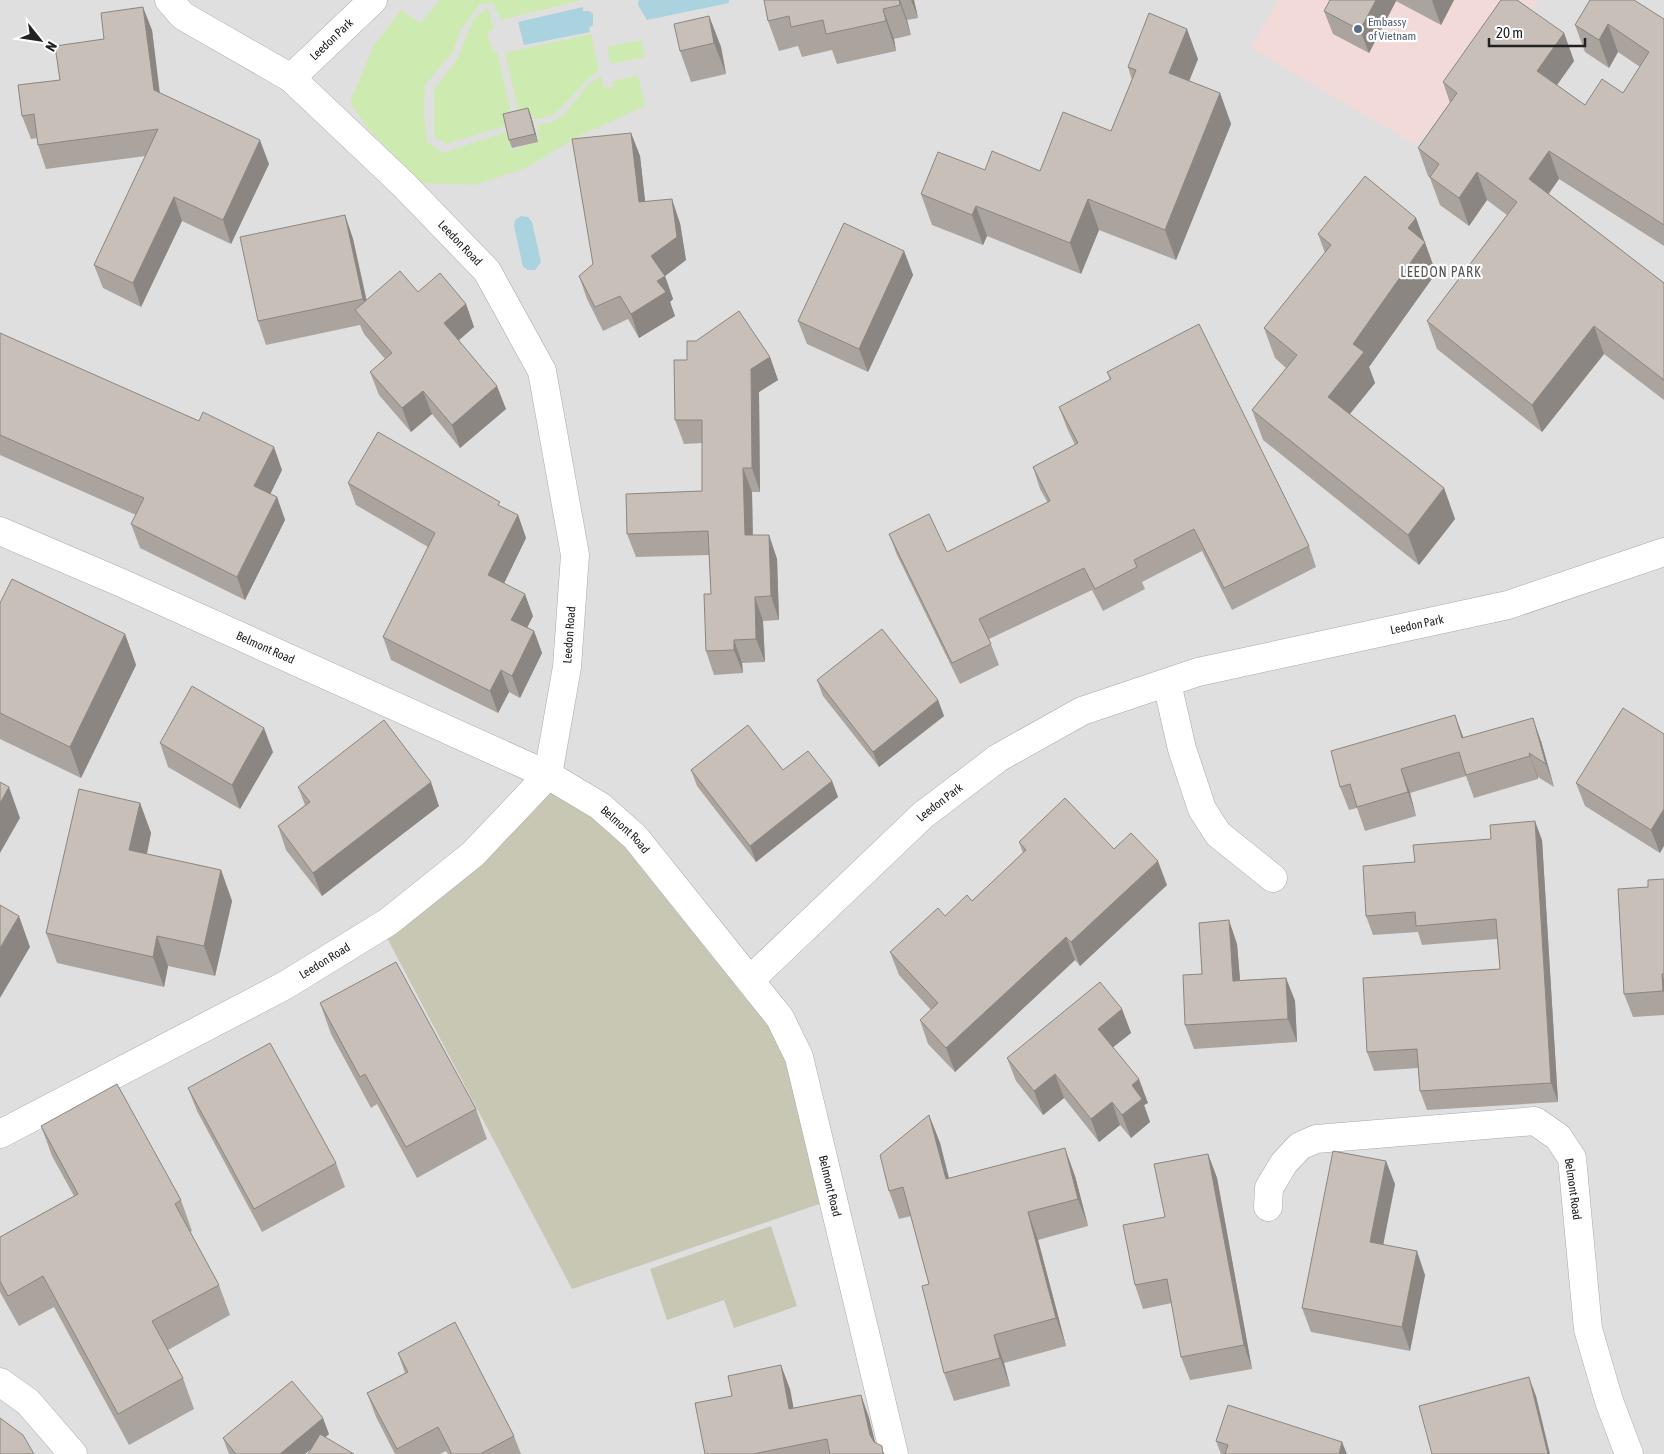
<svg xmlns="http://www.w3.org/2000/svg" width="1664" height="1454" font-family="'Asap Condensed',sans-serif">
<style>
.residential{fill:#e0dfdf}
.commercial{fill:#f2dad9}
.construction{fill:#c7c7b4}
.grass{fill:#cdebb0}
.water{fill:#aad3df}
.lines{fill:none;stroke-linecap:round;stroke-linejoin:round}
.minor-casing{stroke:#a9a9a9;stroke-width:29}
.minor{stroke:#fff;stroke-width:28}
.wall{fill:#aba49e}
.shaded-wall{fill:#8b8681}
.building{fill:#c7bfb8;stroke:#8b8681}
.service-dot{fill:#5c6f8a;stroke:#fff;stroke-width:2}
.labels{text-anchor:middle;stroke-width:4.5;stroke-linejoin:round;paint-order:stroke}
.service-label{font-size:12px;fill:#4e5e75;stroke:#fff;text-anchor:start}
.street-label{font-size:12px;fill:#222;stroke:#fff}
.neighbourhood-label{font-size:14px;letter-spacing:1px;fill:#555;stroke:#fff}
</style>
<rect width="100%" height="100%" fill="#f2efe9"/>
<rect class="residential" x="0" y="0" width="1664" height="1454"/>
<path class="commercial" d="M 1278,0 L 1540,0 L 1416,145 L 1251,48 Z"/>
<g class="construction">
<path d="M 548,775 L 607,812 L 764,997 L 804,1077 L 822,1203 L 572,1289 L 385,934 Z"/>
<path d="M 771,1226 L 797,1306 L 734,1328 L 724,1300 L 667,1320 L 650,1269 Z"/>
</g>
<g class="grass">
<path d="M 440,0 L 579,0 L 579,1 L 501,20 L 493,3 L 480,4 L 460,31 L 453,52 L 425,85 L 424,112 L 427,142 L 443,153 L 506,132 L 512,150 L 539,141 L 537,125 L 553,122 L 566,112 L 588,85 L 601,76 L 604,88 L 614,87 L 613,81 L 638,75 L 645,106 L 581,135 L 526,168 L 475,185 L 421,183 L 369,130 L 350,102 L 373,47 L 401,10 L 421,23 Z"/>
<path d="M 488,8 L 494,29 L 487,33 L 493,51 L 497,51 L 512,117 L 507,119 L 505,126 L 446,144 L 434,136 L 434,89 L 458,58 L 473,19 Z"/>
<path d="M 591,34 L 599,71 L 585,82 L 562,107 L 551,116 L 534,120 L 533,115 L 526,116 L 519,114 L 505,53 Z"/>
<path d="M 641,40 L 645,57 L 611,64 L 607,47 Z"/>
</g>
<g class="water">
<path d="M 639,0 L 729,0 L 729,3 L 647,20 L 638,5 Z"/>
<path d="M 583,7 L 583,11 L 589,11 L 593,14 L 593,25 L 589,28 L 590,32 L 524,45 L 518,22 Z"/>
<path d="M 521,216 L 528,217 L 532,222 L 541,262 L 535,270 L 528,270 L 523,267 L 514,226 L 515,220 Z"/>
</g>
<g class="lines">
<g class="minor-casing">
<g id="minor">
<path id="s1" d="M 291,78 L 373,0"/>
<path id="s2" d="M 0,531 L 124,584 L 548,775 L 600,806 L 635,837 L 780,1018 L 799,1057 L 894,1454"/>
<path d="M 1167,683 L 1182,749 L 1202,809 L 1218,834 L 1273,878"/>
<path id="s3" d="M 750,980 L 923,815 L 998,758 L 1082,711 L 1198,672 L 1508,605 L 1664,552"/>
<path id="s4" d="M 0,1134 L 284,986 L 388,922 L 473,854 L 548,775 L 567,667 L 575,555 L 542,371 L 487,271 L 403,184 L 291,78 L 183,16 L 169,0"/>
<path d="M 1268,1207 L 1269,1188 L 1284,1163 L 1300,1146 L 1316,1139 L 1535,1121 L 1558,1137 L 1572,1158 L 1588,1329 L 1609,1401 L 1629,1454"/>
<path d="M 0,1382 L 28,1402 L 73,1454"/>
</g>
</g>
<use href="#minor" class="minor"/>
</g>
<g class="wall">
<path d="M 764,0 L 914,0 L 918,18 L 907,20 L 911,35 L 894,39 L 896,51 L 837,64 L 832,50 L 802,57 L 798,46 L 779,51 L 768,21 Z"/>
<path d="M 1330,0 L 1454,0 L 1441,25 L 1396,1 L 1369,53 L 1333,34 L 1324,11 Z"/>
<path d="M 709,16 L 721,47 L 726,74 L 691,82 L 680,51 Z"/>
<path d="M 1664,19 L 1664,246 L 1559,179 L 1549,194 L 1664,283 L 1664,400 L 1604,354 L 1542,432 L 1437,349 L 1427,321 L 1507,215 L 1487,200 L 1469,226 L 1440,205 L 1430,178 L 1428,176 L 1418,148 L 1450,103 L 1443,82 L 1564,33 L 1574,61 L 1557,85 L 1585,105 L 1623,93 L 1640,67 L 1618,52 L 1609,68 L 1585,52 L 1575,25 Z"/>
<path d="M 152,30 L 160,93 L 269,164 L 231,244 L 182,221 L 141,307 L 103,288 L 94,265 L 146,156 L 46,169 L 38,145 L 37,138 L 31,139 L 22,116 L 104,39 Z"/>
<path d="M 1198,59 L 1189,81 L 1220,93 L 1231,124 L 1176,260 L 1099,230 L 1081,274 L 987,236 L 983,245 L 932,225 L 921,194 L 985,170 L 1040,171 L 1111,131 L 1132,80 L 1128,67 Z"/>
<path d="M 528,108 L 531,116 L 538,142 L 512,148 L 509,140 Z"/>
<path d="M 631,133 L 640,156 L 645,202 L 680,223 L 686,260 L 665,276 L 673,299 L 670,302 L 675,316 L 639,338 L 628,319 L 603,331 L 587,299 L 579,276 L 593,264 Z"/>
<path d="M 345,215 L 353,239 L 367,301 L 418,292 L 466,304 L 474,327 L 459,340 L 506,409 L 460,448 L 432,414 L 411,432 L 379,395 L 370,372 L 385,359 L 364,334 L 360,325 L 266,345 L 258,321 Z"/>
<path d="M 1416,218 L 1436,273 L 1369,367 L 1375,383 L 1350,414 L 1444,488 L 1455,519 L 1419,565 L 1263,440 L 1252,410 L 1286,368 L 1275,358 L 1264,328 L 1325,253 L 1318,234 Z"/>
<path d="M 904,251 L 913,275 L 868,372 L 807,344 L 798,321 Z"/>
<path d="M 0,333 L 282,470 L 270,494 L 277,497 L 285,520 L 245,600 L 140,548 L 131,524 L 136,515 L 0,455 Z"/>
<path d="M 770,357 L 778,380 L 759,392 L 760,492 L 752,492 L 753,535 L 769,535 L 777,559 L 779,620 L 763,621 L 765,662 L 742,663 L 743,673 L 714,675 L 706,651 L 711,594 L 709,555 L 636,557 L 627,534 L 702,491 L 702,443 L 684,444 L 675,420 L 687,360 Z"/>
<path d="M 1107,372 L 1309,546 L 1316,567 L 1232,610 L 1202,551 L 1142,582 L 1145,589 L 1103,611 L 1092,590 L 989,639 L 999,665 L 960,684 L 897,555 L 889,534 L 947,552 L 1048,503 L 1040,489 L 1033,467 L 1075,445 L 1067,428 L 1059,407 L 1110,380 Z"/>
<path d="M 348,483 L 502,507 L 518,515 L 526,538 L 504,583 L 533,616 L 527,627 L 534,631 L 542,653 L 520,698 L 509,692 L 498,713 L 391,660 L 383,637 L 428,547 L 356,505 Z"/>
<path d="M 0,603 L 125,634 L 136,665 L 81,778 L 0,739 Z"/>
<path d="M 817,680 L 938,700 L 944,716 L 879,767 L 823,696 Z"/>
<path d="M 1664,734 L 1660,853 L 1585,806 L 1576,783 Z"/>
<path d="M 1463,738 L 1541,741 L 1554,787 L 1538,777 L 1538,779 L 1474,798 L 1466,776 L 1410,793 L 1416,816 L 1365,831 L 1357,808 L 1349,810 L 1340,787 Z"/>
<path d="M 160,743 L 273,752 L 240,809 L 168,767 Z"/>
<path d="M 691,770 L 783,770 L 832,781 L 838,797 L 756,862 L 697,786 Z"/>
<path d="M 298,787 L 439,806 L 322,896 L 286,850 L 278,826 L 305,805 Z"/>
<path d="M 140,803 L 151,833 L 147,854 L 221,870 L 232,901 L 215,976 L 168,966 L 164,987 L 57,963 L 46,933 Z"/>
<path d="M 1542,840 L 1558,1102 L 1427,1110 L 1420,1091 L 1418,1068 L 1374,1071 L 1367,1052 L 1500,969 L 1497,939 L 1422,945 L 1418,932 L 1373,935 L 1366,916 L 1415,862 Z"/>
<path d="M 1019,842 L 1114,849 L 1167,885 L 1080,966 L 1075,960 L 955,1072 L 928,1044 L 920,1020 L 931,1010 L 899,975 L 890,952 L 945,916 L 972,901 L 1023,853 Z"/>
<path d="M 1664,879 L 1664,1015 L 1633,1017 L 1624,994 L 1648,887 Z"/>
<path d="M 1237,944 L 1240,980 L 1286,978 L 1295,1001 L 1297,1042 L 1194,1049 L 1185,1025 L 1202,974 Z"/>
<path d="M 320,1003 L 476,1109 L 487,1139 L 417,1178 L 377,1104 L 371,1108 L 331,1034 Z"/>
<path d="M 1122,1009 L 1131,1033 L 1113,1047 L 1148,1103 L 1144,1105 L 1150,1122 L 1131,1138 L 1120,1125 L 1099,1142 L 1064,1098 L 1043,1115 L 1016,1081 L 1007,1058 Z"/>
<path d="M 188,1088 L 336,1163 L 345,1187 L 262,1232 L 197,1111 Z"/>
<path d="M 929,1115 L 940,1143 L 949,1178 L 1075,1176 L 1088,1226 L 1038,1240 L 1066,1346 L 1004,1363 L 1010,1386 L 954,1401 L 944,1373 L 929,1284 L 911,1216 L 899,1219 L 889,1191 Z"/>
<path d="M 41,1126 L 181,1200 L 192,1231 L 190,1232 L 219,1285 L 230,1315 L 168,1350 L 183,1378 L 194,1409 L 129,1445 L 54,1307 L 19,1326 L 0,1292 L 0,1237 L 74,1196 L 52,1156 Z"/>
<path d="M 1208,1154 L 1217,1178 L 1252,1369 L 1190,1380 L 1181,1357 L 1172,1303 L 1143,1309 L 1135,1285 L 1165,1217 Z"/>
<path d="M 1395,1184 L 1383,1245 L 1425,1275 L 1410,1351 L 1311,1332 L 1302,1308 Z"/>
<path d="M 398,1353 L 514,1436 L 521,1454 L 448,1454 L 446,1451 L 440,1454 L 395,1454 L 376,1417 L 367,1393 L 405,1373 Z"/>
<path d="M 790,1389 L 793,1408 L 861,1395 L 869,1418 L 875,1442 L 885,1454 L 705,1454 Z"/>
<path d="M 329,1434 L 305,1454 L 229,1454 L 223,1438 Z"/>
<path d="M 1216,1441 L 1347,1454 L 1221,1454 Z"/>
</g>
<g class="shaded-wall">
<path d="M 899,0 L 900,0 L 907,20 L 911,35 Z"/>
<path d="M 911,0 L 914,0 L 918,18 Z"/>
<path d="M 1376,0 L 1396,0 L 1396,1 L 1369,53 L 1360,30 Z"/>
<path d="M 1433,0 L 1454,0 L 1441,25 L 1432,1 Z"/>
<path d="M 143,7 L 152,30 L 162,114 L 154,90 Z"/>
<path d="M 883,9 L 894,39 L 896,51 L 886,21 Z"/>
<path d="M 709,16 L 721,47 L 726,74 L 714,43 Z"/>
<path d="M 1608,24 L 1618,52 L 1609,68 L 1599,40 Z"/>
<path d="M 1187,29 L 1198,59 L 1180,104 L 1169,73 Z"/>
<path d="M 1564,33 L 1574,61 L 1547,99 L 1537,71 Z"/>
<path d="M 1220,93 L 1231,124 L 1176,260 L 1165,230 Z"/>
<path d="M 528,108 L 531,116 L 538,142 L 535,134 Z"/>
<path d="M 631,133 L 640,156 L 648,226 L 639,202 Z"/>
<path d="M 260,140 L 269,164 L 231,244 L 223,220 Z"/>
<path d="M 1549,151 L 1559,179 L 1539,206 L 1529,179 Z"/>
<path d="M 1477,172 L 1487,200 L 1469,226 L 1459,198 Z"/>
<path d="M 174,197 L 182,221 L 141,307 L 133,283 Z"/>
<path d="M 672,199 L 680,223 L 686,260 L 665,276 L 673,299 L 670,302 L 675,316 L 639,338 L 631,314 L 657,281 L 651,256 Z"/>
<path d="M 1088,199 L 1099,230 L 1081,274 L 1070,243 Z"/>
<path d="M 976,206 L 987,236 L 983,245 L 972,215 Z"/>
<path d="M 345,215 L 353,239 L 371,322 L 363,299 Z"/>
<path d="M 1416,218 L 1436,273 L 1369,367 L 1375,383 L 1339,427 L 1328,397 L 1408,228 Z"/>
<path d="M 904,251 L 913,275 L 868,372 L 859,349 Z"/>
<path d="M 466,304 L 474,327 L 452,346 L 444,323 Z"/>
<path d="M 1594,326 L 1604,354 L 1542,432 L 1532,405 Z"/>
<path d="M 770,357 L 778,380 L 759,392 L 760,492 L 752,468 L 751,369 Z"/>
<path d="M 497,386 L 506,409 L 460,448 L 452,425 Z"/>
<path d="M 423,391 L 432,414 L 411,432 L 402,408 Z"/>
<path d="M 274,447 L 282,470 L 263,509 L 254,486 Z"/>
<path d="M 743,468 L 752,492 L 753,559 L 745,535 Z"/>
<path d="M 1444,488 L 1455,519 L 1419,565 L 1408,535 Z"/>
<path d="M 277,497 L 285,520 L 245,600 L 237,577 Z"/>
<path d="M 518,515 L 526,538 L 497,598 L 488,575 Z"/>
<path d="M 769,535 L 777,559 L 779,620 L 771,596 Z"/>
<path d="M 525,594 L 533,616 L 520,642 L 511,620 Z"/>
<path d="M 755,597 L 763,621 L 765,662 L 756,639 Z"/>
<path d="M 534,631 L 542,653 L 520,698 L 512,676 Z"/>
<path d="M 125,634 L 136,665 L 81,778 L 70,747 Z"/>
<path d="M 734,640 L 742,663 L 743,673 L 734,650 Z"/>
<path d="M 501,670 L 509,692 L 498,713 L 490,691 Z"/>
<path d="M 938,700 L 944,716 L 879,767 L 873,752 Z"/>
<path d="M 1455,715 L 1464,739 L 1462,738 Z"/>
<path d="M 1533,718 L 1541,741 L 1554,787 L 1546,764 Z"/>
<path d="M 264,728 L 273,752 L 240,809 L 232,785 Z"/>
<path d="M 1529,753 L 1538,777 L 1538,779 L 1530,756 Z"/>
<path d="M 1401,769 L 1410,793 L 1416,816 L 1408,792 Z"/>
<path d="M 832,781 L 838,797 L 756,862 L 750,846 Z"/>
<path d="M 431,782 L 439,806 L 322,896 L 313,873 Z"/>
<path d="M 9,787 L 20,818 L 0,853 L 0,803 Z"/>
<path d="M 140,803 L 151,833 L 141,881 L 129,850 Z"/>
<path d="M 1664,809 L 1664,846 L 1660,853 L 1651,830 Z"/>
<path d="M 1535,821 L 1542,840 L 1558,1102 L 1551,1083 Z"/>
<path d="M 1158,861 L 1167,885 L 1080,966 L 1071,942 Z"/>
<path d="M 221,870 L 232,901 L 215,976 L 204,946 Z"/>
<path d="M 19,916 L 30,947 L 0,998 L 0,948 Z"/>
<path d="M 1229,920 L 1237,944 L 1242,1004 L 1233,981 Z"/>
<path d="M 157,936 L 168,966 L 164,987 L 153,957 Z"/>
<path d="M 1066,937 L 1075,960 L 955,1072 L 946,1048 Z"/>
<path d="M 1662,974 L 1664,979 L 1664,993 L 1663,991 Z"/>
<path d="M 1286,978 L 1295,1001 L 1297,1042 L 1288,1019 Z"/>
<path d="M 1122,1009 L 1131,1033 L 1107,1052 L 1098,1029 Z"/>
<path d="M 1055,1074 L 1064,1098 L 1043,1115 L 1034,1091 Z"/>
<path d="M 1139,1079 L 1148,1103 L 1144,1105 L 1150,1122 L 1131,1138 L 1122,1115 L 1132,1085 Z"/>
<path d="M 1112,1102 L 1120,1125 L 1099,1142 L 1091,1119 Z"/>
<path d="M 929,1115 L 940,1143 L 956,1207 L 946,1179 Z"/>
<path d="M 1065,1148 L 1075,1176 L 1088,1226 L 1078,1199 Z"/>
<path d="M 1208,1154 L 1217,1178 L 1252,1369 L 1244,1345 Z"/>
<path d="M 1386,1161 L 1395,1184 L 1379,1266 L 1370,1242 Z"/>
<path d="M 1028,1212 L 1038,1240 L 1066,1346 L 1056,1318 Z"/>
<path d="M 1417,1251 L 1425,1275 L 1410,1351 L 1402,1327 Z"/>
<path d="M 994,1335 L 1004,1363 L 1010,1386 L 1000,1358 Z"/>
<path d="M 781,1365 L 790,1389 L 798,1432 L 789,1409 Z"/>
<path d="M 1529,1377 L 1536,1396 L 1550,1454 L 1548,1454 Z"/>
<path d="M 861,1395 L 869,1418 L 878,1454 L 870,1435 Z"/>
<path d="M 323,1418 L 329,1434 L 305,1454 L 280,1454 Z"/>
<path d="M 1342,1442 L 1347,1454 L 1339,1454 Z"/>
</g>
<g class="building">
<path d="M 764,0 L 899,0 L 900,5 L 883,9 L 886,21 L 826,34 L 823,20 L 791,27 L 789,16 L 768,21 Z"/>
<path d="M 1330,0 L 1376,0 L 1360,30 L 1324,11 Z"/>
<path d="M 1501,0 L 1517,0 L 1564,33 L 1537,71 L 1585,105 L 1602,79 L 1623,93 L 1649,52 L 1608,24 L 1599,40 L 1575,25 L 1590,0 L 1634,0 L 1664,19 L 1664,225 L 1549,151 L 1529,179 L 1664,283 L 1664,380 L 1594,326 L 1532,405 L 1427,321 L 1517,202 L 1477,172 L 1459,198 L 1430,177 L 1439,164 L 1418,148 L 1457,93 L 1443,82 Z"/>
<path d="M 143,7 L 154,90 L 260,140 L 223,220 L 174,197 L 133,283 L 94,265 L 158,129 L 38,145 L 34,114 L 22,116 L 18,85 L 60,80 L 55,46 L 104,39 L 101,13 Z"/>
<path d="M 1149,13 L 1187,29 L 1169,73 L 1220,93 L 1165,230 L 1088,199 L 1070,243 L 976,206 L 972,215 L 921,194 L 938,152 L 985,170 L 992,151 L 1040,171 L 1063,112 L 1111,131 L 1136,70 L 1128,67 Z"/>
<path d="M 709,16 L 714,43 L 680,51 L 674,24 Z"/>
<path d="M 528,108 L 535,134 L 509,140 L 503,114 Z"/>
<path d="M 631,133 L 639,202 L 672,199 L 677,237 L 651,256 L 665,276 L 657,281 L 666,292 L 631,314 L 620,296 L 595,307 L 579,276 L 593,264 L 572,139 Z"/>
<path d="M 1365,176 L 1416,218 L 1408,228 L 1425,242 L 1353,344 L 1364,352 L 1328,397 L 1444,488 L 1408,535 L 1252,410 L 1297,355 L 1264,328 L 1331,245 L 1318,234 Z"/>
<path d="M 345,215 L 363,299 L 258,321 L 240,237 Z"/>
<path d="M 844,223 L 904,251 L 859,349 L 798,321 Z"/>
<path d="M 400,271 L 418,292 L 440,273 L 466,304 L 444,323 L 497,386 L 452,425 L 423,391 L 402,408 L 370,372 L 392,353 L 355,310 Z"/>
<path d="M 739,311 L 770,357 L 751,369 L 752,468 L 743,468 L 745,535 L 769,535 L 771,596 L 755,597 L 756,639 L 734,640 L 734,650 L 706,651 L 704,594 L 711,594 L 708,531 L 627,534 L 626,494 L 702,491 L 702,420 L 675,420 L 674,360 L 687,360 L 687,341 L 696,341 Z"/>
<path d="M 1199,324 L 1309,546 L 1224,588 L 1194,529 L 1134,560 L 1137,567 L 1095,589 L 1084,568 L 979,619 L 991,644 L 952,663 L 889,534 L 929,514 L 947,552 L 1050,501 L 1033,467 L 1078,443 L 1059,407 L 1111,379 L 1107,372 Z"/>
<path d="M 0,333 L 199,421 L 203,412 L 274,447 L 254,486 L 277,497 L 237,577 L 131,524 L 144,498 L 0,435 Z"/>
<path d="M 378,432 L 500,502 L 498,505 L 518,515 L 488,575 L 525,594 L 511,620 L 534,631 L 512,676 L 501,670 L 490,691 L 383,637 L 435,533 L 348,483 Z"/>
<path d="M 12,579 L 125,634 L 70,747 L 0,713 L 0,603 Z"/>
<path d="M 882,629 L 938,700 L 873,752 L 817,680 Z"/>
<path d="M 192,686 L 264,728 L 232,785 L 160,743 Z"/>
<path d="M 1623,708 L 1664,734 L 1664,809 L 1651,830 L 1576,783 Z"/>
<path d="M 1455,715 L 1462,738 L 1533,718 L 1546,764 L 1529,753 L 1530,756 L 1466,775 L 1459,752 L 1401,769 L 1408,792 L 1357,807 L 1350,784 L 1340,787 L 1331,751 Z"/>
<path d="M 384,720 L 431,782 L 313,873 L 278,826 L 310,802 L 298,787 Z"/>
<path d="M 748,725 L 783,770 L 808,751 L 832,781 L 750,846 L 691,770 Z"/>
<path d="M 0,782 L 9,787 L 0,803 Z"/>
<path d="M 79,789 L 140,803 L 129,850 L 221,870 L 204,946 L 157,936 L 153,957 L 46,933 Z"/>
<path d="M 1065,798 L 1114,849 L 1131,833 L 1158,861 L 1071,942 L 1066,937 L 946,1048 L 920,1020 L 938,1003 L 890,952 L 938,908 L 945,916 L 967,895 L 972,901 L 1026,850 L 1019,842 Z"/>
<path d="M 1535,821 L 1551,1083 L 1420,1091 L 1417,1049 L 1367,1052 L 1363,978 L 1500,969 L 1496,919 L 1416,926 L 1415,912 L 1366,916 L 1363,866 L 1415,862 L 1413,845 L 1491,839 L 1490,825 Z"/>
<path d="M 1664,879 L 1664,974 L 1662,974 L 1663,991 L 1624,994 L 1618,889 L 1648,887 L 1648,880 Z"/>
<path d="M 0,905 L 19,916 L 0,948 Z"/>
<path d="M 1229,920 L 1233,981 L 1286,978 L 1288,1019 L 1185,1025 L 1183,975 L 1202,974 L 1199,923 Z"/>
<path d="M 396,962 L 476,1109 L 406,1147 L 365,1074 L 360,1077 L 320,1003 Z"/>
<path d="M 1100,982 L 1122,1009 L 1098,1029 L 1139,1079 L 1132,1085 L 1142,1099 L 1122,1115 L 1112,1102 L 1091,1119 L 1055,1074 L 1034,1091 L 1007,1058 Z"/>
<path d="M 270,1043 L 336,1163 L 254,1209 L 188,1088 Z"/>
<path d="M 117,1084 L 181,1200 L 175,1204 L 219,1285 L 152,1321 L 183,1378 L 118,1414 L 43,1276 L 8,1296 L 0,1281 L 0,1237 L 78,1194 L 41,1126 Z"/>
<path d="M 929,1115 L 946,1179 L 1065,1148 L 1078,1199 L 1028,1212 L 1056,1318 L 994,1335 L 1000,1358 L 944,1373 L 922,1286 L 929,1284 L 903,1187 L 889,1191 L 880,1155 Z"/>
<path d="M 1333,1151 L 1386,1161 L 1370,1242 L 1417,1251 L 1402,1327 L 1302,1308 Z"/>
<path d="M 1208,1154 L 1244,1345 L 1181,1357 L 1167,1279 L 1135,1285 L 1123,1225 L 1165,1217 L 1154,1164 Z"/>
<path d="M 455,1322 L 514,1436 L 480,1454 L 452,1454 L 438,1427 L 397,1449 L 367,1393 L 408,1372 L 398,1353 Z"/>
<path d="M 781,1365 L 789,1409 L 861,1395 L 870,1435 L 874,1442 L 882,1446 L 883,1454 L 830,1454 L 827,1439 L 753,1454 L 705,1454 L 695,1403 L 732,1396 L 728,1376 Z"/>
<path d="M 1529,1377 L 1548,1454 L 1432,1454 L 1419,1406 Z"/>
<path d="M 292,1381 L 323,1418 L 280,1454 L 236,1454 L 223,1438 Z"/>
<path d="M 1228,1405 L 1342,1442 L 1339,1454 L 1225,1454 L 1228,1445 L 1216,1441 Z"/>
<path d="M 0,1418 L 23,1435 L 34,1454 L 0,1454 Z"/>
<path d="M 320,1434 L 354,1454 L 308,1454 Z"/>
</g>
<circle class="service-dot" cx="1358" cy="29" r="5"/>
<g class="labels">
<g class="service-label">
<text x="1368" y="26">Embassy<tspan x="1368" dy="14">of Vietnam</tspan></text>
</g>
<g class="street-label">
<text dy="4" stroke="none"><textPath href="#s1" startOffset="56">Leedon Park</textPath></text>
<text transform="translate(460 243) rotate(46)" y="4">Leedon Road</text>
<text dy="4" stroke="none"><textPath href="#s3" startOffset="776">Leedon Park</textPath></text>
<text dy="4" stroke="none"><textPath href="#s4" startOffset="802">Leedon Road</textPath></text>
<text dy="4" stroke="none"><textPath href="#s2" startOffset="290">Belmont Road</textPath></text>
<text dy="4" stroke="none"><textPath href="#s3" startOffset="260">Leedon Park</textPath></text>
<text dy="4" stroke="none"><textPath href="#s2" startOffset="695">Belmont Road</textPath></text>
<text dy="4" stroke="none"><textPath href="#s4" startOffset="368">Leedon Road</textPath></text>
<text dy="4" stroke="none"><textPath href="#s2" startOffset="1115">Belmont Road</textPath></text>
<text transform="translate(1573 1189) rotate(82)" y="4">Belmont Road</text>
</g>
<g class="neighbourhood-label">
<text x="1441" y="277">LEEDON PARK</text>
</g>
</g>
<g transform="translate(40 40) rotate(120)" stroke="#ffffff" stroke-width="4" paint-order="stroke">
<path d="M0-4L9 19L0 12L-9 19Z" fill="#222222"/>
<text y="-8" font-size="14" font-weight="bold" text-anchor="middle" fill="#222222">N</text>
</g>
<path d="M1489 38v8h96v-8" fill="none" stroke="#222222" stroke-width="2.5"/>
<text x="1496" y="38" font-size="15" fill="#222222" stroke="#ffffff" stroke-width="4" paint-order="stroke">20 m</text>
</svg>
